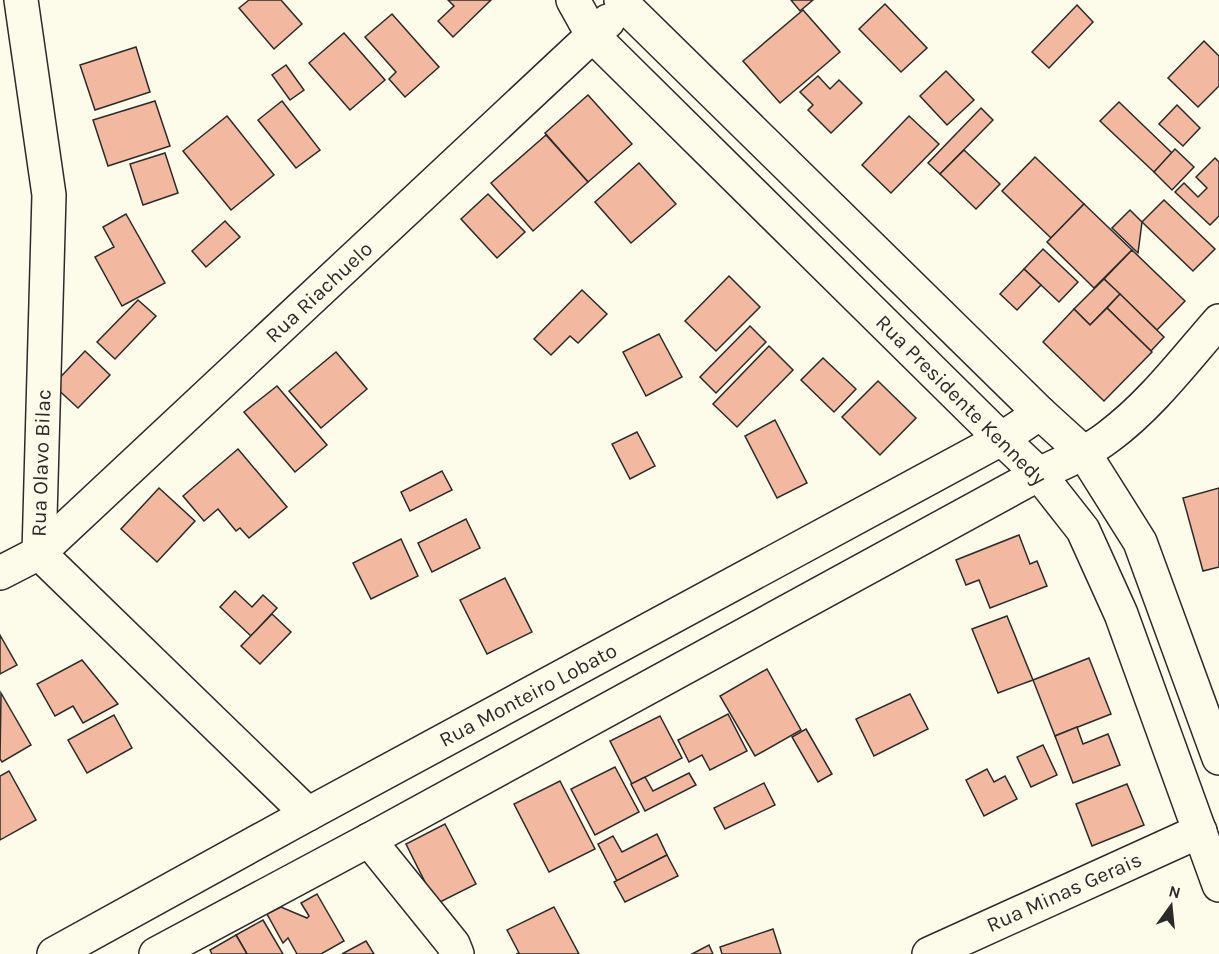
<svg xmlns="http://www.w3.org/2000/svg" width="1219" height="954" font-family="Karla,sans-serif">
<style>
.building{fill:#f2b8a0;stroke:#2b2b2b;stroke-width:1.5}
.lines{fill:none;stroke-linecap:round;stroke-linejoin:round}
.minor-casing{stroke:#2b2b2b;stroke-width:36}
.minor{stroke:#fdfbea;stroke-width:33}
.labels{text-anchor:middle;stroke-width:4.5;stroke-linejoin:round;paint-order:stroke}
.street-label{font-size:21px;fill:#2b2b2b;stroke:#fdfbea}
</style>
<rect width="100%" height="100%" fill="#fdfbea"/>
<g class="building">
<path d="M 249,0 L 281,0 L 302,24 L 274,49 L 239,8 Z"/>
<path d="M 448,0 L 491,0 L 453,37 L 438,21 L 454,6 Z"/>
<path d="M 791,0 L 813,0 L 800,11 Z"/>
<path d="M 885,4 L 927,48 L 901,72 L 859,29 Z"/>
<path d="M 1077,5 L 1093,22 L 1049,68 L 1032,52 Z"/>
<path d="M 803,10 L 840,52 L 780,103 L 743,61 Z"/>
<path d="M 392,14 L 439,67 L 405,97 L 389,79 L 396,72 L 365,37 Z"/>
<path d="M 344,33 L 385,80 L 350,110 L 309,63 Z"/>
<path d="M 1204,41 L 1219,56 L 1219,86 L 1198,107 L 1168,78 Z"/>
<path d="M 136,47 L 150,92 L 95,110 L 80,65 Z"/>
<path d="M 286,65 L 304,90 L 290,100 L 272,75 Z"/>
<path d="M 946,71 L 974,100 L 947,125 L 920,96 Z"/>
<path d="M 818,76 L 830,89 L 839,80 L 862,103 L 831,133 L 808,110 L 813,105 L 800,92 Z"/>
<path d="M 588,95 L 632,144 L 588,182 L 545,133 Z"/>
<path d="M 155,101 L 170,146 L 108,166 L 93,120 Z"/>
<path d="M 282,101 L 320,150 L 296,168 L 258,120 Z"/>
<path d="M 1119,102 L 1172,153 L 1154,172 L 1100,121 Z"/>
<path d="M 1177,105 L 1200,128 L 1183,146 L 1159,124 Z"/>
<path d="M 981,108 L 993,120 L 940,174 L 928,163 Z"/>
<path d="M 227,116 L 274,175 L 231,210 L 183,151 Z"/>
<path d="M 909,116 L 939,144 L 891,193 L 862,165 Z"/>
<path d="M 546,135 L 588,182 L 533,231 L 491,183 Z"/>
<path d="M 1175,149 L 1194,167 L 1172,190 L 1154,172 Z"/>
<path d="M 964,150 L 1000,184 L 976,209 L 940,174 Z"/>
<path d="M 165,153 L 178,193 L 143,205 L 130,164 Z"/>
<path d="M 1035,157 L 1084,204 L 1051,238 L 1002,191 Z"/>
<path d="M 1215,158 L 1219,162 L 1219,216 L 1210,225 L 1175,192 L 1184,183 L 1198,197 L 1207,188 L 1196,177 Z"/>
<path d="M 639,163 L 676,204 L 631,243 L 595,202 Z"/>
<path d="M 488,194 L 525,232 L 497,258 L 461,219 Z"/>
<path d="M 1164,200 L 1215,249 L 1193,271 L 1142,222 Z"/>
<path d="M 1084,204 L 1132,250 L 1094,288 L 1047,242 Z"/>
<path d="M 1130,210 L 1142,222 L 1138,253 L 1112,228 Z"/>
<path d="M 126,214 L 165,283 L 122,306 L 95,257 L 114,247 L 103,227 Z"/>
<path d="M 225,221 L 240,237 L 206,267 L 192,251 Z"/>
<path d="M 1043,249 L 1078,282 L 1059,302 L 1024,269 Z"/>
<path d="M 1132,250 L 1185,301 L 1157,330 L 1104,279 Z"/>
<path d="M 1024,269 L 1041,285 L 1017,310 L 1000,294 Z"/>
<path d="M 729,276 L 760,307 L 716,351 L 685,321 Z"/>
<path d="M 1104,279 L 1120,294 L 1090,325 L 1074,309 Z"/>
<path d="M 582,290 L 607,314 L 578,343 L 570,336 L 551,355 L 534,339 Z"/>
<path d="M 1120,294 L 1164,337 L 1151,351 L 1107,308 Z"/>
<path d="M 138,300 L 156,316 L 115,359 L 97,342 Z"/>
<path d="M 1107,308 L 1152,352 L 1104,401 L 1043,342 L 1074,309 L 1090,325 Z"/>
<path d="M 750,326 L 766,342 L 716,393 L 700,377 Z"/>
<path d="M 659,334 L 682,377 L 646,396 L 623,352 Z"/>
<path d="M 769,346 L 793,370 L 737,427 L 713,404 Z"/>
<path d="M 85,351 L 110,375 L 78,408 L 53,385 Z"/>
<path d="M 336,352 L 367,389 L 321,428 L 289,391 Z"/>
<path d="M 823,358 L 856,389 L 834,412 L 801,380 Z"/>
<path d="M 878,381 L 916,418 L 880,455 L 842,417 Z"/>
<path d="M 277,386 L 327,445 L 295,472 L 244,412 Z"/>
<path d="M 775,420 L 807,483 L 777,498 L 745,436 Z"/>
<path d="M 637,432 L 655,466 L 630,479 L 612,444 Z"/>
<path d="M 238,449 L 287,507 L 249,538 L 240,528 L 236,531 L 218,509 L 204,521 L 183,496 Z"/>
<path d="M 442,471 L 452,490 L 410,511 L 401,492 Z"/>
<path d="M 159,488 L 195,521 L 157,562 L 121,529 Z"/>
<path d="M 1219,488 L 1219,567 L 1203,571 L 1183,498 Z"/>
<path d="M 466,519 L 480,548 L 432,572 L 418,543 Z"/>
<path d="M 1019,535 L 1030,564 L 1037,561 L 1047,586 L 990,608 L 979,580 L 966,585 L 956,560 Z"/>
<path d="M 401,539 L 418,576 L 371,599 L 353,563 Z"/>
<path d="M 505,578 L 532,632 L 487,654 L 460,600 Z"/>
<path d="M 235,591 L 252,607 L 263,595 L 277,608 L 251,636 L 220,607 Z"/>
<path d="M 272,614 L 291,632 L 260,664 L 241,646 Z"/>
<path d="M 1007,616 L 1033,680 L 998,693 L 972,629 Z"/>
<path d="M 0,635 L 17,665 L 0,674 Z"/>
<path d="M 1089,658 L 1111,714 L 1055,736 L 1033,680 Z"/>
<path d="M 82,660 L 118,704 L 83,723 L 73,706 L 55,716 L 37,684 Z"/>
<path d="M 767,669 L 801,730 L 755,756 L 720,696 Z"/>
<path d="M 1,693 L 31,745 L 2,762 L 0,759 Z"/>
<path d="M 910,694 L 928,729 L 874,756 L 856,719 Z"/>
<path d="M 728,714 L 747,751 L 710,770 L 702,755 L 689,762 L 678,740 Z"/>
<path d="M 114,715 L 132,748 L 87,773 L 68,740 Z"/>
<path d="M 660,716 L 682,758 L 632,784 L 610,741 Z"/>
<path d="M 1077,727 L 1083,744 L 1108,734 L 1120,765 L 1073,783 L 1055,736 Z"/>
<path d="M 806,729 L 832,774 L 818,782 L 792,737 Z"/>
<path d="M 1043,745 L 1057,775 L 1031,787 L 1017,757 Z"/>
<path d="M 615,767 L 639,812 L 595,835 L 571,789 Z"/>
<path d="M 987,769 L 994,782 L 1005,776 L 1017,799 L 984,816 L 966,780 Z"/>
<path d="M 9,771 L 36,820 L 0,840 L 0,776 Z"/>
<path d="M 689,773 L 696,785 L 645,811 L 631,784 L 645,777 L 653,791 Z"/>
<path d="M 560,781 L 595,849 L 549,872 L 514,804 Z"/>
<path d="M 764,783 L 775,805 L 725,829 L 714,808 Z"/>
<path d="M 1127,784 L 1144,825 L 1092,846 L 1076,804 Z"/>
<path d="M 445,824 L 476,884 L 436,904 L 406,844 Z"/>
<path d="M 657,834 L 667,855 L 617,881 L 598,844 L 613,836 L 622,852 Z"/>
<path d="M 667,855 L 678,876 L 625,902 L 614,882 Z"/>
<path d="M 317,894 L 344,941 L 321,954 L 297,954 L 288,938 L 283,943 L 267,914 L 281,907 L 307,918 L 309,916 L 301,903 Z"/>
<path d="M 554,907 L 579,954 L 516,954 L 519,953 L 507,930 Z"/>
<path d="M 263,920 L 283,954 L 247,954 L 236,935 Z"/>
<path d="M 773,929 L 781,954 L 722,954 L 720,947 Z"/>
<path d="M 236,935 L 247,954 L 212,954 L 210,950 Z"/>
<path d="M 366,941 L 374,954 L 342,954 Z"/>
<path d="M 709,945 L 713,954 L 691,954 L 692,954 Z"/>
</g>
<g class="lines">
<g class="minor-casing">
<g id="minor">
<path d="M 21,0 L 49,195 L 39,553 L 308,814"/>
<path d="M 573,0 L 593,36 L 988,426 L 1039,474 L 1083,530 L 1121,614 L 1219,885"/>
<path d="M 621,0 L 624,5 L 1040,413 L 1084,453 L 1140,542 L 1219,758"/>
<path d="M 0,573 L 39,553 L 608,21"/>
<path d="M 369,840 L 453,944 L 457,954"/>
<path d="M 54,954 L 308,814 L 1003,438 L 1040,413"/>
<path d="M 156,954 L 369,840 L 1039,474 C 1062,463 1087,453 1108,437 C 1151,405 1184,361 1219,321"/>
<path d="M 929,954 L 1200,831"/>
</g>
</g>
<use href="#minor" class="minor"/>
</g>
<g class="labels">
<g class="street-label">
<text transform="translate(319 292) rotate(-43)" y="7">Rua Riachuelo</text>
<text transform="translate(961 400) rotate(45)" y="7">Rua Presidente Kennedy</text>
<text transform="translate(41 463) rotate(-88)" y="7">Rua Olavo Bilac</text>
<text transform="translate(528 695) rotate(-28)" y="7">Rua Monteiro Lobato</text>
<text transform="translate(1064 892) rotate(-24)" y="7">Rua Minas Gerais</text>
</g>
</g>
<g transform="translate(1171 906) rotate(15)" stroke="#fdfbea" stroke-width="4.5" paint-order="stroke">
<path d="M0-4.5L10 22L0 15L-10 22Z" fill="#2b2b2b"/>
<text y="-9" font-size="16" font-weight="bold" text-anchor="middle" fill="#2b2b2b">N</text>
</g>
</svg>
